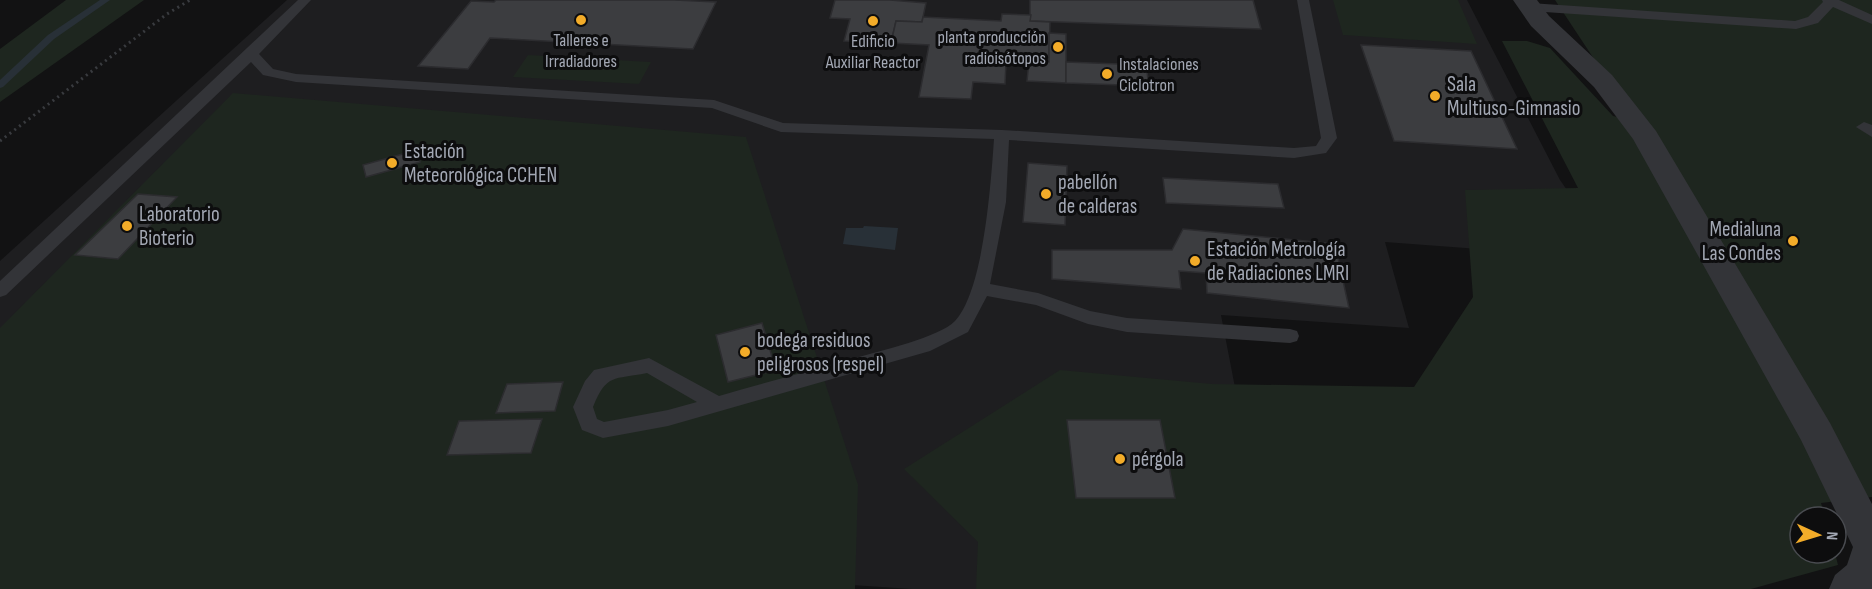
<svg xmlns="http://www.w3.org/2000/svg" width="1872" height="589" font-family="'Sofia Sans Condensed',sans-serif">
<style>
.built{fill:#1e1e20}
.green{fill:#1e261f}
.water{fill:#283037}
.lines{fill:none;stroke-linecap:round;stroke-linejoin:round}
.stream{fill:#283037;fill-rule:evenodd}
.building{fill:#3c3d40;stroke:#2c2c2f;stroke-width:1.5}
.path{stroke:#393b3f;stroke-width:3;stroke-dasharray:2 4;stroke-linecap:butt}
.service{fill:#333438;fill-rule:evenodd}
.minor{fill:#333438;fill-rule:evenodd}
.poi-dot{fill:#f3ac29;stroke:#0d0d0e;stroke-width:2}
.labels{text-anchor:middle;stroke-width:6;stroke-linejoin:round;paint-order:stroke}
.far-poi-label{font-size:18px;fill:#a3a8b4;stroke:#0d0d0e}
.poi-label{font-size:21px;fill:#a3a8b4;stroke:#0d0d0e;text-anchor:start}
</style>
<rect width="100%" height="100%" fill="#121213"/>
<path class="built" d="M 287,0 L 1467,0 L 1560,180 L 1615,259 L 1385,242 L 1409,328 L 1221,315 L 1274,589 L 912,589 L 597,568 L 0,577 L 0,261 Z"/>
<g class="green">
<path d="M 66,0 L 144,0 L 0,102 L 0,49 Z"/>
<path d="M 1333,0 L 1458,0 L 1477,44 L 1343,35 Z"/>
<path d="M 1555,0 L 1872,0 L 1872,497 L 1821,503 L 1825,517 L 1800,517 L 1800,553 L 1835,553 L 1838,565 L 1751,589 L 976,589 L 978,542 L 904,469 L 1060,370 L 1212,384 L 1414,387 L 1473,297 L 1465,190 L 1578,188 L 1502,41 L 1527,41 L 1550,48 L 1613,116 L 1635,121 Z"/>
<path d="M 528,55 L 650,62 L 651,62 L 639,84 L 513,77 Z"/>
<path d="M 233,93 L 746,137 L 858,485 L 855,589 L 0,589 L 0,328 Z"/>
</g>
<path class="water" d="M 864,226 L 898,228 L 895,250 L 843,244 L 846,228 L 863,228 Z"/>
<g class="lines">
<path class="stream" d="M 100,0 L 110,0 L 54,39 L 3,87 L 0,88 L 0,80 L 48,35 Z"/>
</g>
<g class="building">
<path d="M 496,0 L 675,0 L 716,2 L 693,49 L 490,38 L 468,69 L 418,66 L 471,1 L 494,2 Z"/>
<path d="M 835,0 L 890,0 L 926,3 L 922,22 L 896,21 L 891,43 L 844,41 L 850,19 L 830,18 Z"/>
<path d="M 1030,0 L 1253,0 L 1261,29 L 1030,21 Z"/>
<path d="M 1002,14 L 1031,15 L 1030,21 L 1050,22 L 1049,62 L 1029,61 L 1028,64 L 1006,63 L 1005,84 L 973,82 L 971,99 L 919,97 L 929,45 L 891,43 L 896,21 L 922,22 L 923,17 L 1001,21 Z"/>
<path d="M 1049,33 L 1066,34 L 1066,83 L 1027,81 L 1029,61 L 1049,62 Z"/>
<path d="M 1361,45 L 1471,51 L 1517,149 L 1394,141 Z"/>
<path d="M 1066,62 L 1146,65 L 1149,86 L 1066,83 Z"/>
<path d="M 417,150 L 420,162 L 366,177 L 363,165 Z"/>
<path d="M 1028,163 L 1067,166 L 1065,225 L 1023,222 Z"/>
<path d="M 1163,178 L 1278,184 L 1284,208 L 1166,203 Z"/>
<path d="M 138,194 L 177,197 L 118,259 L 75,255 Z"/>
<path d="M 1183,229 L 1335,244 L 1349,308 L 1207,293 L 1206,273 L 1179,271 L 1181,289 L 1052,279 L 1052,250 L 1172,250 Z"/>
<path d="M 762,323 L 776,370 L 728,382 L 716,335 Z"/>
<path d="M 563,382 L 555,411 L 496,413 L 507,384 Z"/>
<path d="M 542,419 L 531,453 L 447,455 L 459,421 Z"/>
<path d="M 1067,420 L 1160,420 L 1175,498 L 1076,498 Z"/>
</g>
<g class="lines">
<path class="path" d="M 0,141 L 167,14 L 190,0"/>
<g class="service">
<path d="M 298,0 L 311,0 L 259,54 L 273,69 L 296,74 L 714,100 L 783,123 L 1002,130 L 1294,148 L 1316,146 L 1321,138 L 1297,0 L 1309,0 L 1337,138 L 1326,153 L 1294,158 L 1009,140 L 1006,202 L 990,284 L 1038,293 L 1090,311 L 1127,318 L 1290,329 L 1297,331 L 1299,336 L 1297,341 L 1290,343 L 1127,332 L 1088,324 L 1036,305 L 987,296 L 968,332 L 930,351 L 668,426 L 603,438 L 582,430 L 573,407 L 585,381 L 594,370 L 649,358 L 719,396 C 765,383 811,370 856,358 C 879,351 940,337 955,321 C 984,290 991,182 994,139 L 781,132 L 712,108 L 296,82 L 263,75 L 251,62 L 6,295 L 0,297 L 0,281 ZM 647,373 L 697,402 L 668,410 L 604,422 L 597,419 L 593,407 C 607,373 613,380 647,373 Z"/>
<path d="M 1822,0 L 1839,0 L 1872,15 L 1872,24 L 1833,7 L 1818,23 L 1796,29 L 1530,11 L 1523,7 L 1530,3 L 1795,21 L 1808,17 L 1823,2 Z"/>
<path d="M 1864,122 L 1872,125 L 1872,137 L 1856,127 Z"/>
</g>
<path class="minor" d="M 1513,0 L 1537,0 L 1549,16 L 1612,75 L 1656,131 L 1830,423 L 1872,504 L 1872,589 L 1829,589 L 1835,575 L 1847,565 L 1853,547 L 1801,440 L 1633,139 L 1594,87 L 1531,26 Z"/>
</g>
<g class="poi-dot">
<circle cx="581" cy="20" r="6"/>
<circle cx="873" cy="21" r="6"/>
<circle cx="1058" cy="47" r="6"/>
<circle cx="1107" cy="74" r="6"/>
<circle cx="1435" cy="96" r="6"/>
<circle cx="392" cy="163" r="6"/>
<circle cx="1046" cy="194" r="6"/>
<circle cx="127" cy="226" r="6"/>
<circle cx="1793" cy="241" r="6"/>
<circle cx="1195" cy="261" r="6"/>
<circle cx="745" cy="352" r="6"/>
<circle cx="1120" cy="459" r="6"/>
</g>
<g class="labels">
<g class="far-poi-label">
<text x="1046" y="43" text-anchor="end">planta producción<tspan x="1046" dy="21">radioisótopos</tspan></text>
<text x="581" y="46">Talleres e<tspan x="581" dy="21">Irradiadores</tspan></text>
<text x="873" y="47">Edificio<tspan x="873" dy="21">Auxiliar Reactor</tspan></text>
<text x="1119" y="70" text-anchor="start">Instalaciones<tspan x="1119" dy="21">Ciclotron</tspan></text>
</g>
<g class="poi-label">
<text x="1447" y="91">Sala<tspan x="1447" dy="24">Multiuso-Gimnasio</tspan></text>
<text x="404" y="158">Estación<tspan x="404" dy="24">Meteorológica CCHEN</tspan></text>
<text x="1058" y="189">pabellón<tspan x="1058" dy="24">de calderas</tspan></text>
<text x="139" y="221">Laboratorio<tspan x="139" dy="24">Bioterio</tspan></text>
<text x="1781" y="236" text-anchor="end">Medialuna<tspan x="1781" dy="24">Las Condes</tspan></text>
<text x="1207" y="256">Estación Metrología<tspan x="1207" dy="24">de Radiaciones LMRI</tspan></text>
<text x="757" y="347">bodega residuos<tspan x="757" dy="24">peligrosos (respel)</tspan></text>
<text x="1132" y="466">pérgola</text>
</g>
</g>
<g transform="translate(1818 535) rotate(94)"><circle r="28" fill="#0d0d0e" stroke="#494b50" stroke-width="1.5"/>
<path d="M0-4.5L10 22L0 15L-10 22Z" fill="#f3ac29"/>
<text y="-9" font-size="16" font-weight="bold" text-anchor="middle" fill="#a3a8b4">N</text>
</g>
</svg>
